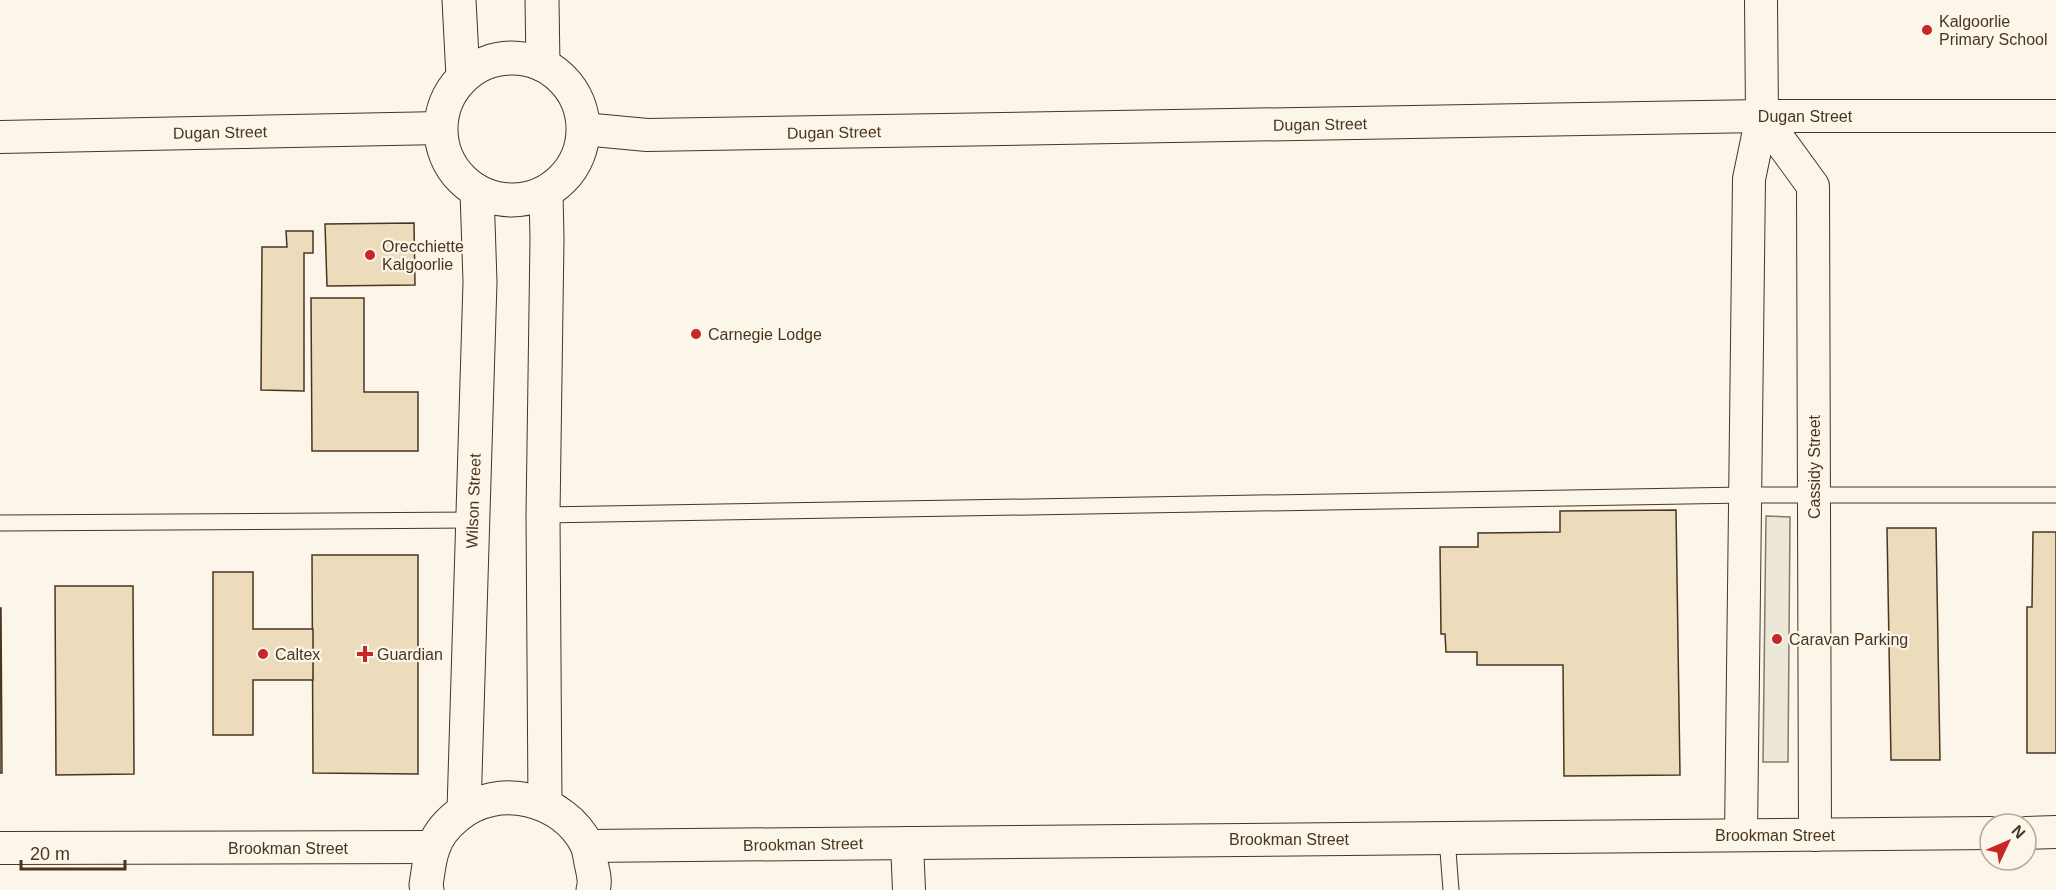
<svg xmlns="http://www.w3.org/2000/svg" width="2056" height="890" font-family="Helvetica,sans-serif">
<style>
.parking{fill:#ede7d9;stroke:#887966;stroke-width:1.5}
.building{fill:#ecdcbc;stroke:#4a3520;stroke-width:1.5}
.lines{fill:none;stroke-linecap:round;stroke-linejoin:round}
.service-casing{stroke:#4a3520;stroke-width:17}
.minor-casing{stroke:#4a3520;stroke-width:34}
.tertiary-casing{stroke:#4a3520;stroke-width:35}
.service{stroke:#fbf6e9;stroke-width:15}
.minor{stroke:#fbf6e9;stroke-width:32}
.tertiary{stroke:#fbf6e9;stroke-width:33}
.poi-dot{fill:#c62828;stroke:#fbf6e9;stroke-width:2}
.labels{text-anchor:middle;stroke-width:4.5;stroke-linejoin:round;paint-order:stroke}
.poi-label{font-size:16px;fill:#4a3520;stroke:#fbf6e9;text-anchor:start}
.street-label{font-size:16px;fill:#4a3520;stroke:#fbf6e9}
</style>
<rect width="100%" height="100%" fill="#fbf6e9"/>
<path class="parking" d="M 1766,516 L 1790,517 L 1788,762 L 1763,762 Z"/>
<g class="building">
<path d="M 414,223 L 415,285 L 327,286 L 325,224 Z"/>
<path d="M 286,231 L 313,231 L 313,253 L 304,253 L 304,391 L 261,390 L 262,247 L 287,247 Z"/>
<path d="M 311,298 L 364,298 L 364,392 L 418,392 L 418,451 L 312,451 Z"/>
<path d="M 1676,510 L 1680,775 L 1564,776 L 1563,665 L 1477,665 L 1477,652 L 1446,652 L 1445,634 L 1441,634 L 1440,547 L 1478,547 L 1478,533 L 1560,532 L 1560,511 Z"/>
<path d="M 1887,528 L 1936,528 L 1940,760 L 1891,760 Z"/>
<path d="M 2033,532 L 2056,532 L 2056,753 L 2027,753 L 2027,607 L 2032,607 Z"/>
<path d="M 312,555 L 418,555 L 418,774 L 313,773 Z"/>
<path d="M 213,572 L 253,572 L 253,629 L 313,629 L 313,680 L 253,680 L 253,735 L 213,735 Z"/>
<path d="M 55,586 L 133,586 L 134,774 L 56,775 Z"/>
<path d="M 0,608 L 1,608 L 2,773 L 0,773 Z"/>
</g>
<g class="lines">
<g class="service-casing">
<g id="service">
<path d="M 543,515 L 1745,495 L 2056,495"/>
<path d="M 0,523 L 473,520"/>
<path d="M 1447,838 L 1451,890"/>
</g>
</g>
<g class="minor-casing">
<g id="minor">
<path d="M 1762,116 L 1813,186 L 1815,835"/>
<path d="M 583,129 L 647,135 L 1762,116 L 2056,116"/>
<path d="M 0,137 L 441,128"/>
<path d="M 2026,833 L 2056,832"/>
<path d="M 1741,835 L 1749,179 L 1762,116 L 1761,0"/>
<path d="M 907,843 L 909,890"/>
<path d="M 587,846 L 1990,833"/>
<path d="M 0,848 L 433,847"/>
</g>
</g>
<g class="tertiary-casing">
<g id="tertiary">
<path d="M 459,0 L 463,77"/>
<path d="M 542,0 L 543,65"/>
<circle cx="512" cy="129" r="71"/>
<path d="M 545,804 L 543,515 L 547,239 L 546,192"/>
<path d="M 464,810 L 480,282 L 477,191"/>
<path d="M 427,890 L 426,885 C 428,873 429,860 433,849 C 437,836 447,824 457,816 C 498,782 564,798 587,845 C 589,850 590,857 591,863 C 593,872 596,881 593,890"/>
</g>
</g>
<use href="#service" class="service"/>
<use href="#minor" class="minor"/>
<use href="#tertiary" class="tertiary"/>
</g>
<g class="poi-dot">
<circle cx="1927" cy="30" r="6"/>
<circle cx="370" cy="255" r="6"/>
<circle cx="696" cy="334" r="6"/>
<circle cx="1777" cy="639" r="6"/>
<circle cx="263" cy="654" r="6"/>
<path d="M362 645h6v6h6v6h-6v6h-6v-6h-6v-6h6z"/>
</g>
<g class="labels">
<g class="poi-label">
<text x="1939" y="27">Kalgoorlie<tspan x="1939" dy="18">Primary School</tspan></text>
<text x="382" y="252">Orecchiette<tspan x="382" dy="18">Kalgoorlie</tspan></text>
<text x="708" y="340">Carnegie Lodge</text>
<text x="1789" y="645">Caravan Parking</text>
<text x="275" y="660">Caltex</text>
<text x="377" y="660">Guardian</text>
</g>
<g class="street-label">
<text x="1805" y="122">Dugan Street</text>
<text transform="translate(1320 124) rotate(-1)" y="6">Dugan Street</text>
<text transform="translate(220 132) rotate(-1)" y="6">Dugan Street</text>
<text transform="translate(834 132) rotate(-1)" y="6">Dugan Street</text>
<text transform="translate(1814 467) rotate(-90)" y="6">Cassidy Street</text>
<text transform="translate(473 501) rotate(-88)" y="6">Wilson Street</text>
<text x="1775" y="841">Brookman Street</text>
<text x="1289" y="845">Brookman Street</text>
<text transform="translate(803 844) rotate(-1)" y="6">Brookman Street</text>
<text x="288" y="854">Brookman Street</text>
</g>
</g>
<g transform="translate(2008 842) rotate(46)"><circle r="28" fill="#fbf6e9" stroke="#b4a999" stroke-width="1.5"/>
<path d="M0-4.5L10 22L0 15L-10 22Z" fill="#c62828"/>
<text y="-9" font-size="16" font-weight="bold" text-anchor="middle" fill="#4a3520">N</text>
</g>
<path d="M21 860v9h104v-9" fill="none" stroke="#4a3520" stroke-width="3"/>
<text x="30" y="860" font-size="18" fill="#4a3520" stroke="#fbf6e9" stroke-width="4.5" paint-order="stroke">20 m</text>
</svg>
